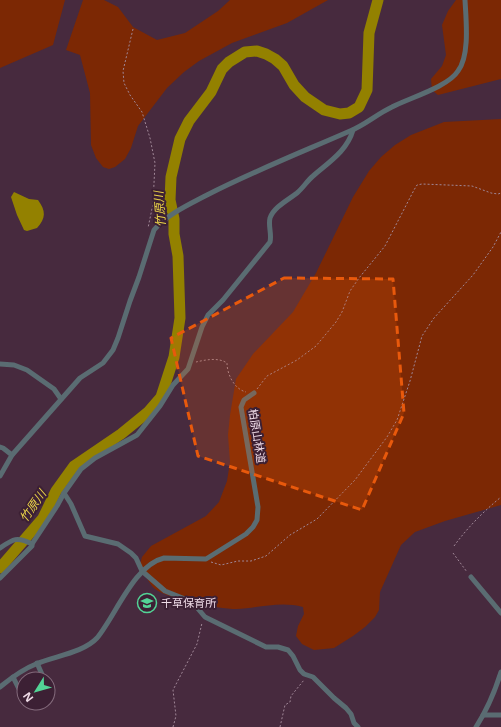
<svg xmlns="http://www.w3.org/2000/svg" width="501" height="727" font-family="'Open Sans','Noto Sans JP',sans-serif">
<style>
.green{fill:#7c2804}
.water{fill:#938100}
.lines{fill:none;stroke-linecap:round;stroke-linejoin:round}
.river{stroke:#938100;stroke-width:11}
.path{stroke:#a08797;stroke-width:1;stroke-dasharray:2 2;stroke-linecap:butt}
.street{stroke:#5a6c72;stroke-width:5}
.marked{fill:#e8590c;fill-opacity:0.2;stroke:#e8590c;stroke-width:3;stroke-dasharray:8 5;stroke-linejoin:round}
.labels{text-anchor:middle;stroke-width:4;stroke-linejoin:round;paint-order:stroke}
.street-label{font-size:11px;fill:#efdbe7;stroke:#3c2034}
.poi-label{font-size:11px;fill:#efdbe7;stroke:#3c2034;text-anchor:start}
.water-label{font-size:12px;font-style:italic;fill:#ecd448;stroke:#3c2034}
</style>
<rect width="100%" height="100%" fill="#472a3e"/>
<g class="green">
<path d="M 0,0 L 65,0 L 53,45 L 0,68 Z"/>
<path d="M 83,0 L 104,0 L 118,7 L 133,27 L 157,40 L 185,33 L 218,11 L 230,0 L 328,0 L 287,23 L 232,43 L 199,61 L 184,72 L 167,88 L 138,126 L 131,148 L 125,159 L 115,167 L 109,169 L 103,167 L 96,158 L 91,145 L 90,93 L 80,55 L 66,50 Z"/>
<path d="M 456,0 L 501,0 L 501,79 L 438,95 L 432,90 L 431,79 L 442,66 L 446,55 L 442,25 L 448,11 Z"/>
<path d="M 501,119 L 501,505 L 445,521 L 415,532 L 401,545 L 380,592 L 379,610 L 375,617 L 365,627 L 353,636 L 334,648 L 314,650 L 302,644 L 296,636 L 298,626 L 304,614 L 303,607 C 280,601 259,608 236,609 C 219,609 162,599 152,586 C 147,580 144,571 140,564 L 142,557 L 151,546 L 206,516 L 219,502 L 227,481 L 230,462 L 228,435 L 230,415 L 236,379 L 253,354 L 293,312 L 316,273 L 353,197 L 369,171 L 381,157 L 395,145 L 411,135 L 444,122 Z"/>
</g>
<path class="water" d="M 14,192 L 29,199 L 38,200 C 46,211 46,218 37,228 L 27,231 L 24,230 L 17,215 L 11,197 Z"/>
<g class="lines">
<path class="river" d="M 0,568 L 43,518 L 56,491 L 74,466 L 121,434 L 148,412 L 161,397 L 174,357 L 180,318 L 178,256 L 174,234 L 174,219 L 170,200 L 171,177 L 180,139 L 189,121 L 211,92 L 222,69 L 229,62 L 245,52 L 257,51 L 266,54 L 275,59 L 283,66 L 294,85 L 305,97 L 324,110 L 340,114 L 349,113 L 359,107 L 367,90 L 369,33 L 378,0"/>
<g class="path">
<path d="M 133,29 L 123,71 L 124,83 L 130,95 L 142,112 L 150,138 L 155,163 L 153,204 L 148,228"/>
<path d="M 196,362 C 205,360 218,357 227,363 C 227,374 234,389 246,392"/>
<path d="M 257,389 L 267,376 L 297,360 L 316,346 L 336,322 L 342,312 L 350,291 L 359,278 L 385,246 L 414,190 L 417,185 L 422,184 L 472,186 L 491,193 L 498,194 L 501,193"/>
<path d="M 454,546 C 468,527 483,512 501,497"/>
<path d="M 453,553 L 467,572"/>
<path d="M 211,562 L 221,565 L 238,561 L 251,561 L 266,556 L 290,535 L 317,519 L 355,480 L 387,437 L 397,420 L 410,381 L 422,336 L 434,318 L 473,275 L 493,247 L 501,232"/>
<path d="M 173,727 L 176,716 L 173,690 L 197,644 L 202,623"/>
<path d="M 280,727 L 285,705 L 290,702 L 291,696 L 304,680"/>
</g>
<g class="street">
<path d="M 0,364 L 14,365 L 27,370 L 54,389 L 61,399"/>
<path d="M 0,447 L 3,448 L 12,455"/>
<path d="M 0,476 L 12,455 L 80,378 L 103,363 L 113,350 L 118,338 L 130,301 L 139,277 L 154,230 C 166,215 190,204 207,195 C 254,171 302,152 350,131 C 365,125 377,114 392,107 C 409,98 448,87 458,71 C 470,55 466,20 465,0"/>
<path d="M 64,493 L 71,504 L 85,536 L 118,544 L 131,553 L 136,558 L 142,571 L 165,591 L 185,599 L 194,604 L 205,617 L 266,647 L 278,647 L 288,650 L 293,656 L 300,670 L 304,674 L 313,677 L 334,698 L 346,708 L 351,714 L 354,723 L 358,727"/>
<path d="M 0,548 C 13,539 17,536 32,544"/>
<path d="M 471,577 L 501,613"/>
<path d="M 0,578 L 32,546 L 32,544 L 57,506 L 64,493 L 81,469 L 95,458 L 137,435 L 160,406 L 173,385 L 188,369 L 202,327 L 208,315 L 223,300 L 270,242 C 272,234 268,226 270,218 C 274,207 288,200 297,193 C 303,188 307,181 313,176 C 329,162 347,151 353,130"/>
<path d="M 37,663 L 44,679"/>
<path d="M 13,677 L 24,699"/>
<path d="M 0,687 C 11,678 23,669 36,664 C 54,656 83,653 97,638 C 116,615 134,565 164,558 L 206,559 L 246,534 L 253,527 L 257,520 L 258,507 L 241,407 L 244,400 L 254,393"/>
<path d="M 48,687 L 49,690 L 48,692"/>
<path d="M 27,703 L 29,703"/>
<path d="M 483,715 L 501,715"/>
<path d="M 476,727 C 487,710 495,691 501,672"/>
</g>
</g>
<path class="marked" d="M 284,278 L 393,279 L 404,413 L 362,510 L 198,456 L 171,338 Z"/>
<defs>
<g id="school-ring" transform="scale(1)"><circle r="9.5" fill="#3c2034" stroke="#53d396" stroke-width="1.5"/><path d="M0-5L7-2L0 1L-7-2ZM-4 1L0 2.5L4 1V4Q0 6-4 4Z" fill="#53d396"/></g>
</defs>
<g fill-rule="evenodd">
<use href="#school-ring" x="147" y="603"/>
</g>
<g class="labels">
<g class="street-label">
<text transform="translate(257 436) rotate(81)" y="4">柏原山林道</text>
</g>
<g class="poi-label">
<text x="161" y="607">千草保育所</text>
</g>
<g class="water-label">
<text transform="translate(160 209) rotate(-94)" y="4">竹原川</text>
<text transform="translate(33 506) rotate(-55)" y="4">竹原川</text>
</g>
</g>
<g transform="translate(36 691) rotate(233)"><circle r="19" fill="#3c2034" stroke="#846b7c"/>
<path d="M0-3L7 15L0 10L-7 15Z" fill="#53d396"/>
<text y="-6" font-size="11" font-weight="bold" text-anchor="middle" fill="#efdbe7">N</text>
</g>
</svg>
